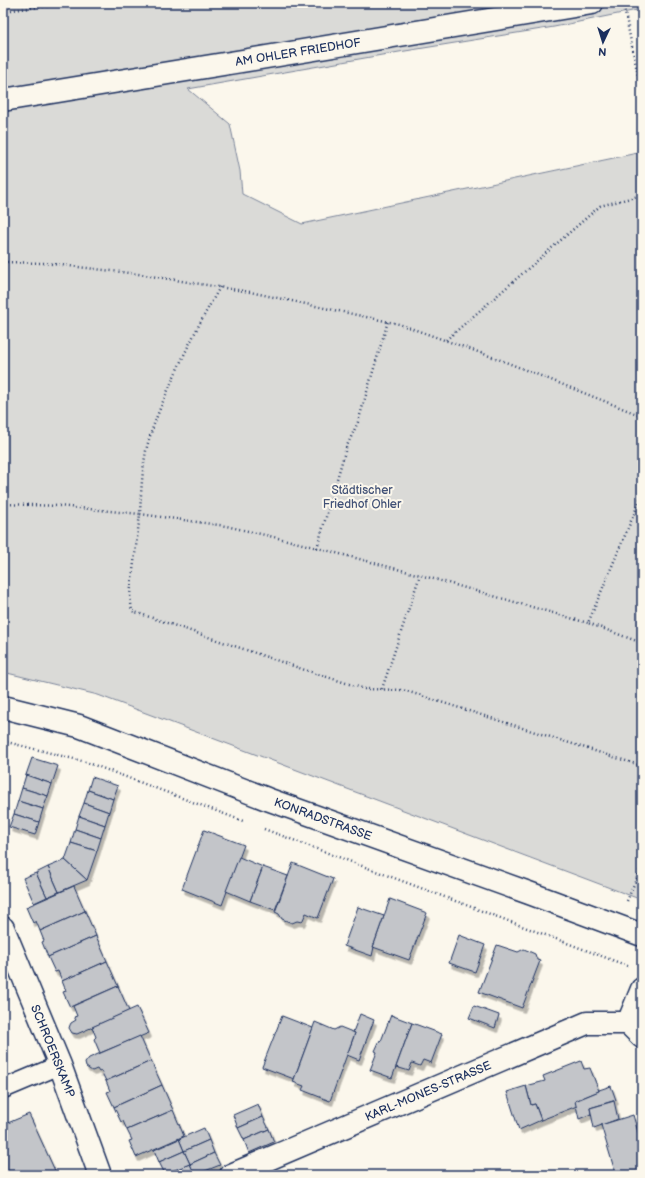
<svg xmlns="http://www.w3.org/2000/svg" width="645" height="1178" font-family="'Balsamiq Sans',sans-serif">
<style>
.green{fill:#dadad7;stroke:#7a849a}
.building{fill:#c3c5c9;stroke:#1b2f5e;filter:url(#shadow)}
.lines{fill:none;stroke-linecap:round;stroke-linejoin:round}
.pedestrian-casing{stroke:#1b2f5e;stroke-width:21}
.minor-casing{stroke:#1b2f5e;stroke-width:25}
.path{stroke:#1b2f5e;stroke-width:2.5;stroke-dasharray:1 3;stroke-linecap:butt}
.pedestrian{stroke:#fbf7ec;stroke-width:18}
.minor{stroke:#fbf7ec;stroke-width:22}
.labels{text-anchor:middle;stroke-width:4;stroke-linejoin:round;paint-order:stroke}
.street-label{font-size:12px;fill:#1b2f5e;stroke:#fbf7ec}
.park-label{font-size:12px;fill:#415176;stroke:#fbf7ec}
</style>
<defs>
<filter id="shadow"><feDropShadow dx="2.5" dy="4.5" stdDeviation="0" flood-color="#0004"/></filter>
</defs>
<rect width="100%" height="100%" fill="#fbf7ec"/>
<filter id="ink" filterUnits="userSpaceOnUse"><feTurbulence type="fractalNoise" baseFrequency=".025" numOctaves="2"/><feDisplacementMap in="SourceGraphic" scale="8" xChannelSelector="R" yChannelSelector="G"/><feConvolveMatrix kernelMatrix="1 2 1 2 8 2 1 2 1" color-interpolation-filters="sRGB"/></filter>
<g filter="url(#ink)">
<path class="green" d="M 3,3 L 642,3 L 642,9 L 554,27 L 399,52 L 188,89 L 230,124 L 240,171 L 242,194 L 302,224 L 642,152 L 642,900 L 98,695 L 3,672 Z"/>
<g class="building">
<path d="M 32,758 L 58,766 L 52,784 L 26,775 Z"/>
<path d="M 26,775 L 52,784 L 48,796 L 22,788 Z"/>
<path d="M 92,777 L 118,786 L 113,799 L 88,790 Z"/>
<path d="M 22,788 L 48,796 L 43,809 L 18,801 Z"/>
<path d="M 88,790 L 113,799 L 109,812 L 84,803 Z"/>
<path d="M 18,801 L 43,809 L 39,822 L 14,814 Z"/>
<path d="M 84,803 L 109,812 L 105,825 L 79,816 Z"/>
<path d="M 14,814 L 39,822 L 35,835 L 9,827 Z"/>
<path d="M 79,816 L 105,825 L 101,838 L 75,829 Z"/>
<path d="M 75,829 L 101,838 L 97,851 L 71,843 Z"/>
<path d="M 204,830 L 244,845 L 222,905 L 182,889 Z"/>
<path d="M 71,843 L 97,851 L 87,880 L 65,860 Z"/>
<path d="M 239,857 L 263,867 L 250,901 L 226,891 Z"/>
<path d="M 65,860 L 87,880 L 59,892 L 48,867 Z"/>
<path d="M 293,863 L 333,879 L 318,918 L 306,913 L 302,922 L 297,921 L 292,923 L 282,919 L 279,914 L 275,912 Z"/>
<path d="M 48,867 L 59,892 L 47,897 L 36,873 Z"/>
<path d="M 263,867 L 288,876 L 275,910 L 250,901 Z"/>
<path d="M 36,873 L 47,897 L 34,903 L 23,878 Z"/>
<path d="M 74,886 L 85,911 L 40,931 L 36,921 L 33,923 L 26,907 Z"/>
<path d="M 390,899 L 427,913 L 409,960 L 373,947 Z"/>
<path d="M 358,907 L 384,916 L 373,947 L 374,947 L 372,956 L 344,946 Z"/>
<path d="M 85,911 L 96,936 L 48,957 L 42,942 L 44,941 L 40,931 Z"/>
<path d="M 459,935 L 485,945 L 475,972 L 449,963 Z"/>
<path d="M 96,936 L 107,961 L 62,981 L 58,971 L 55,972 L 48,957 Z"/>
<path d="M 497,945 L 518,952 L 524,949 L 535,954 L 537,960 L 540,961 L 522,1008 L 479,992 Z"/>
<path d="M 107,961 L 118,986 L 70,1007 L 63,992 L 66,991 L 62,981 Z"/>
<path d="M 118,986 L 129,1011 L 77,1034 L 72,1033 L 69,1028 L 70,1025 L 71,1023 L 76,1020 L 74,1017 L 77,1016 L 73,1006 Z"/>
<path d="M 474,1006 L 499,1015 L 495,1028 L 469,1018 Z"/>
<path d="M 137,1007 L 149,1033 L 100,1053 L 94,1039 L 96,1037 L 92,1027 Z"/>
<path d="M 360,1014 L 374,1020 L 359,1060 L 347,1055 L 355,1033 L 353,1032 Z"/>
<path d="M 391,1015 L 412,1023 L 392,1078 L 370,1070 L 377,1052 L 375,1051 L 380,1040 L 381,1041 Z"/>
<path d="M 282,1016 L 313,1028 L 294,1079 L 262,1067 Z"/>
<path d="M 315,1022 L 334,1030 L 340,1027 L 355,1033 L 330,1101 L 302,1090 L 304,1086 L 293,1082 Z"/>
<path d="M 412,1023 L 442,1034 L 431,1063 L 423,1060 L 420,1066 L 412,1063 L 409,1071 L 396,1067 Z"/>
<path d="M 140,1036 L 151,1061 L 106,1081 L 101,1071 L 99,1072 L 97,1069 L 92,1071 L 86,1067 L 85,1063 L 89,1058 Z"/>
<path d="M 151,1061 L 162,1085 L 114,1107 L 107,1092 L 110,1091 L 106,1081 Z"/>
<path d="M 581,1061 L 584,1069 L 590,1068 L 599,1091 L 575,1101 L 577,1106 L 541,1120 L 535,1104 L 531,1105 L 526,1086 L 545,1081 L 543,1076 Z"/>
<path d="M 162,1085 L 173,1110 L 127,1130 L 123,1121 L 121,1122 L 114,1107 Z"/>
<path d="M 526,1086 L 531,1105 L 535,1104 L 541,1120 L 519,1130 L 507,1092 Z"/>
<path d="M 611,1086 L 616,1100 L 590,1108 L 591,1114 L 579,1119 L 575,1101 L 599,1091 L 599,1090 Z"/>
<path d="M 614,1101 L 618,1119 L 594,1128 L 590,1108 Z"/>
<path d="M 258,1104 L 263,1117 L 238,1128 L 233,1115 Z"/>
<path d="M 173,1110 L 184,1136 L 136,1157 L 129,1141 L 132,1140 L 127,1130 Z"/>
<path d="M 29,1114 L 57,1175 L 3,1175 L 3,1125 Z"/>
<path d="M 633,1115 L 642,1146 L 642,1174 L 616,1175 L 601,1125 Z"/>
<path d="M 263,1117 L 269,1129 L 244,1140 L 238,1128 Z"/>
<path d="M 204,1128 L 209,1140 L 184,1151 L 179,1139 Z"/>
<path d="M 269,1129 L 274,1142 L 249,1153 L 244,1140 Z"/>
<path d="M 179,1139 L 184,1151 L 159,1162 L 154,1150 Z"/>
<path d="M 209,1140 L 214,1153 L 190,1164 L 184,1151 Z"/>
<path d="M 184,1151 L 190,1164 L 165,1174 L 159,1162 Z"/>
<path d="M 214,1153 L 220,1165 L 195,1175 L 190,1164 Z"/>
<path d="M 190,1164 L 195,1175 L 165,1175 L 165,1174 Z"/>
</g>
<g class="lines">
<g class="pedestrian-casing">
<path id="pedestrian" d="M 3,1089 L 60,1065"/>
</g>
<g class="minor-casing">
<g id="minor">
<path d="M 3,100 L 242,61 L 592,3"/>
<path d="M 3,707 L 79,726 L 267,799 L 529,893 L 642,935"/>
<path d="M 3,928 L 60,1065 L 100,1175"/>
<path d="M 642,989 L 628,1023 L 642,1037"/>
<path d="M 231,1175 L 587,1023 L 628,1023"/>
</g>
</g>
<g class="path">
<path d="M 623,3 L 642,95"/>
<path d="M 3,11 L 76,3"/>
<path d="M 3,262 L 44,263 L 138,274 L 250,292 L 399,324 L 498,359 L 642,416"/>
<path d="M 220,287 C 201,320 184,353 169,388 C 160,408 151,429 146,451 C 142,472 141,493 140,514 L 226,526 L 291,541 L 420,575 L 588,623"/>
<path d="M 446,340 L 600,206 L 642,195"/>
<path d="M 642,495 L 588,623 L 642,643"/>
<path d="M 3,504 L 59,506 L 140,514 L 130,595 L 132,611 L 305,670 L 365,689 L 403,690 L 642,766"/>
<path d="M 317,548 L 346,448 L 358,422 L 388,321"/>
<path d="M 382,689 L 420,575"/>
<path d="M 3,741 L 86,762 L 243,821"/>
<path d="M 264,829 L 628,966"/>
<path d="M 627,901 L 642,865"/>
</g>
<use href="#pedestrian" class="pedestrian"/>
<use href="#minor" class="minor"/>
</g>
</g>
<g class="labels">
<g class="street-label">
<text transform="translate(298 52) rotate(-9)" y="4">AM OHLER FRIEDHOF</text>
<text transform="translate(323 819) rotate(20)" y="4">KONRADSTRASSE</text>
<text transform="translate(53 1051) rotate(68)" y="4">SCHROERSKAMP</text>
<text transform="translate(428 1091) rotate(-23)" y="4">KARL-MONES-STRASSE</text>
</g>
<g class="park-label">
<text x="362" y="494">Städtischer<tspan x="362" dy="14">Friedhof Ohler</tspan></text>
</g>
</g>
<rect width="645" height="1178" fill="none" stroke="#fbf7ec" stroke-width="16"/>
<rect x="8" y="8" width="629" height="1162" fill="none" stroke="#1b2f5e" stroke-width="1.5" filter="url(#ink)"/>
<g transform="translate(603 42) rotate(184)" stroke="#fbf7ec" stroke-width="3" paint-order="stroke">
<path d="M0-3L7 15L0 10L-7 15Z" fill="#1b2f5e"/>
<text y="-6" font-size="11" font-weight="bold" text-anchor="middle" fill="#1b2f5e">N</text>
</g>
</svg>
